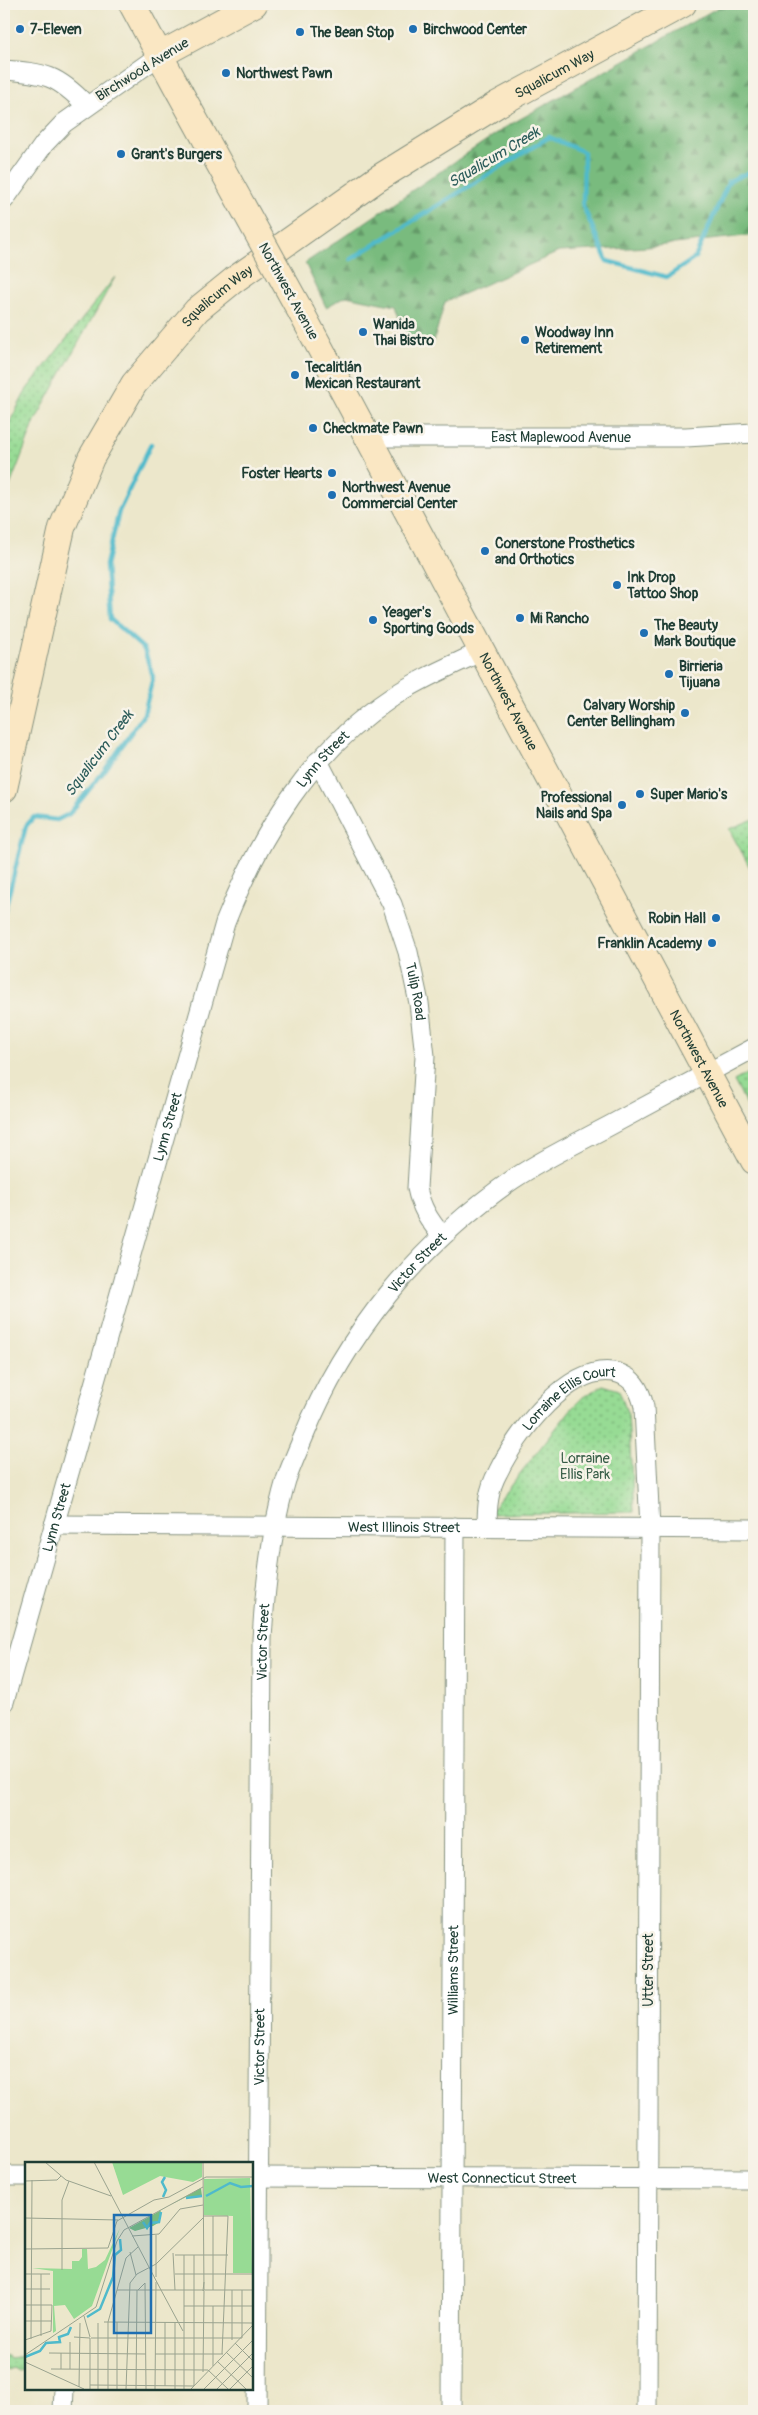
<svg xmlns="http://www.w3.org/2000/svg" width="758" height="2415" font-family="Pangolin,sans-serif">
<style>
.forest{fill:url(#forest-firs);stroke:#4c7c59}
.park{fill:url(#park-dots);stroke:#5b8c64}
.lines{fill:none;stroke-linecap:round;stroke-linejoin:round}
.stream{stroke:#4fbacb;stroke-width:4.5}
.street-casing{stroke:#869280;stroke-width:21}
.secondary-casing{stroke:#869280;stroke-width:28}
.street{stroke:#fff;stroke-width:19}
.secondary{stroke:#fae7c3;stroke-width:26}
.secondary-bridge-casing{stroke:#869280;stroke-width:28;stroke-linecap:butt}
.secondary-bridge{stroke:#fae7c3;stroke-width:26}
.poi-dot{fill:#1f6fb2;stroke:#f7f3e8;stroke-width:2}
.labels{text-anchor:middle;stroke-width:5;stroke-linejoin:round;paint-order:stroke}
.poi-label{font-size:14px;font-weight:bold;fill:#1f3d34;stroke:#f7f3e8;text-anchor:start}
.street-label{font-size:14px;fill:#1f3d34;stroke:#f7f3e8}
.park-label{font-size:14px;fill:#375d47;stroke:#f7f3e8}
.water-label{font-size:15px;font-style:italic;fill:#2b5c5a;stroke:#f7f3e8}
.inset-river{fill:none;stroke:#4fbacb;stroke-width:2.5}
.inset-road{fill:none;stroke:#9aa38f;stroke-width:1}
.view{fill:#1f6fb2;fill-opacity:0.15;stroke:#1f6fb2;stroke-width:2.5}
.inset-edge{fill:none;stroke:#1f3d34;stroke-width:2.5}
</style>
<defs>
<pattern id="forest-firs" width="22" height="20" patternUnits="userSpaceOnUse" patternTransform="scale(1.25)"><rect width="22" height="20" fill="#79bb7e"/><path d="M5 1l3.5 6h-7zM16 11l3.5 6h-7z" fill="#639968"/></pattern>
<pattern id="park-dots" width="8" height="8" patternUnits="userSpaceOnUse" patternTransform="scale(1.25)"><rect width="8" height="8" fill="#97db94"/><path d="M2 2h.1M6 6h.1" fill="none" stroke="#7bb37a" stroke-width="1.8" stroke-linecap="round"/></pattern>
</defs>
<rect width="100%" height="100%" fill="#f7f3e8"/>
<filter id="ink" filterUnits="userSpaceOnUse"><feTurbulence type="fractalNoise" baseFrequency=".02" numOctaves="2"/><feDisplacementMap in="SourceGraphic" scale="10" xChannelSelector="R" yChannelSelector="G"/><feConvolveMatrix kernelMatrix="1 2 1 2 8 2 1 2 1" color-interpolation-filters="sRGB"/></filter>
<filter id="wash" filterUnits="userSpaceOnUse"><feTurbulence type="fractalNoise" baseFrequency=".0096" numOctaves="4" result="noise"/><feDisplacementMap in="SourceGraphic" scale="20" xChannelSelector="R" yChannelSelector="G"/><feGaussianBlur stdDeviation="1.12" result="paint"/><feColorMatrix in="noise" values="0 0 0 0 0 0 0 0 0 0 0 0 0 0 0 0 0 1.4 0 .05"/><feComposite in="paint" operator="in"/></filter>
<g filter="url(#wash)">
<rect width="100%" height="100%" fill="#ece7cb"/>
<path class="forest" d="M 724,4 L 754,4 L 754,235 L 648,247 L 559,252 L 445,302 L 433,343 L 408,341 L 396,306 L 346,296 L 326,307 L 305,263 L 506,127 Z"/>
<g class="park">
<path d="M 115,277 L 35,421 L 4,501 L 4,433 L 27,389 Z"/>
<path d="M 754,819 L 754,875 L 729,829 Z"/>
<path d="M 754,1070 L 754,1119 L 734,1081 Z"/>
<path d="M 603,1385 L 619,1390 L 628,1415 L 634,1512 L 488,1514 L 572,1408 L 583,1397 Z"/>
<path d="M 4,2355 L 11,2358 L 24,2356 L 26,2359 L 26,2369 L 18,2371 L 13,2368 L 4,2371 Z"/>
</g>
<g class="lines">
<g class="stream">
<path d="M 351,259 L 549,137 L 584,152 L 583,206 L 607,261 L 667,277 L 695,258 L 729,181 L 754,170"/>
<path d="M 4,913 L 26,826 L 34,817 L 57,820 L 69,814 L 105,770 L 144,714 L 153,677 L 144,649 L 110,619 L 106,565 L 119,511 L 151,444"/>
</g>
</g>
</g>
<g filter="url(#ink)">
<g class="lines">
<g class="street-casing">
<g id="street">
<path d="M 4,70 C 45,73 57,75 86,105"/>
<path d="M 4,200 L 44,144 L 64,123 L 160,55"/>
<path id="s1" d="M 367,437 L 686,437 L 754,433"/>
<path id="s2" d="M 318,761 L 392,904 L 408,952 L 419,1003 L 425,1056 L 417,1188 C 421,1208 429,1220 442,1236"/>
<path id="s3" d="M 54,1525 L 754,1529"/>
<path id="s4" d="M 487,1527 C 487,1507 488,1490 498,1472 C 516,1435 570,1360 618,1373 C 634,1378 641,1392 644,1407 L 650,1528 L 647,2411"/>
<path id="s5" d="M 4,1702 L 225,923 C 260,834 310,752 391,698 C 419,679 451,666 482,651"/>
<path d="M 4,2176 L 26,2176"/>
<path id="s6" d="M 251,2177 L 754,2179"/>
<path d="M 63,2411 L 64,2389"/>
<path id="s7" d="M 257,2411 L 262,1639 C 265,1586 271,1531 286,1480 C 291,1466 297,1452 303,1438 C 345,1333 419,1245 512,1180 C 543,1159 577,1143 609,1126 C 658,1100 706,1074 754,1048"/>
<path id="s8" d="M 451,2411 L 455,1527"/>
</g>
</g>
<g class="secondary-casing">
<g id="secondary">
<path d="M 132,4 L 179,91"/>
<path d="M 160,55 L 254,4"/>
<path id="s9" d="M 302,314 L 754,1161"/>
<path id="s10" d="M 4,789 L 62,528 L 91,458 L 134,384 L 197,310 L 234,280 L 377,179 L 498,104 L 683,4"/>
</g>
</g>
<use href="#street" class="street"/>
<use href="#secondary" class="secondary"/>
<g class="secondary-bridge-casing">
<path id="secondary-bridge" d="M 179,91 L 302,314"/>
</g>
<use href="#secondary-bridge" class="secondary-bridge"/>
</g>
</g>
<g class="poi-dot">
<circle cx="20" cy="29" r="5"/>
<circle cx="413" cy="29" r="5"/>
<circle cx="300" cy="32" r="5"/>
<circle cx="226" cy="73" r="5"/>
<circle cx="121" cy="154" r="5"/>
<circle cx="363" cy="332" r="5"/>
<circle cx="525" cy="340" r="5"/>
<circle cx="295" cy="375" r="5"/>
<circle cx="313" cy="428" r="5"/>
<circle cx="332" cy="473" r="5"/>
<circle cx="332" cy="495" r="5"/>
<circle cx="485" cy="551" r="5"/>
<circle cx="617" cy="585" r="5"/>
<circle cx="520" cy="618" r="5"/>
<circle cx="373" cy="620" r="5"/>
<circle cx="644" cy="633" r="5"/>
<circle cx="669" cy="674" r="5"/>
<circle cx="685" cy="713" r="5"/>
<circle cx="640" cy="794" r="5"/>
<circle cx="622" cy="805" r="5"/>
<circle cx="716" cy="918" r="5"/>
<circle cx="712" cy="943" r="5"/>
</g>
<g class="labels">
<g class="poi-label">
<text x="30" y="34">7-Eleven</text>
<text x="423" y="34">Birchwood Center</text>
<text x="310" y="37">The Bean Stop</text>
<text x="236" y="78">Northwest Pawn</text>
<text x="131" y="159">Grant's Burgers</text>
<text x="373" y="329">Wanida<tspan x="373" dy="16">Thai Bistro</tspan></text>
<text x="535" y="337">Woodway Inn<tspan x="535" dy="16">Retirement</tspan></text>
<text x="305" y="372">Tecalitlán<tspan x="305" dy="16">Mexican Restaurant</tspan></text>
<text x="323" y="433">Checkmate Pawn</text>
<text x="322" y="478" text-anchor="end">Foster Hearts</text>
<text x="342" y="492">Northwest Avenue<tspan x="342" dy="16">Commercial Center</tspan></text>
<text x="495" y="548">Conerstone Prosthetics<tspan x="495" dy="16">and Orthotics</tspan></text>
<text x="627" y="582">Ink Drop<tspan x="627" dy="16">Tattoo Shop</tspan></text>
<text x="383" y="617">Yeager's<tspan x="383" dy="16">Sporting Goods</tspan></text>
<text x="530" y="623">Mi Rancho</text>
<text x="654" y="630">The Beauty<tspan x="654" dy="16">Mark Boutique</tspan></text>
<text x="679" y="671">Birrieria<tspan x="679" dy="16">Tijuana</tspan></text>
<text x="675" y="710" text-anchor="end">Calvary Worship<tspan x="675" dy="16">Center Bellingham</tspan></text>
<text x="650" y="799">Super Mario's</text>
<text x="612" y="802" text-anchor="end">Professional<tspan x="612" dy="16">Nails and Spa</tspan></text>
<text x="706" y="923" text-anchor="end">Robin Hall</text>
<text x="702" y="948" text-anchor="end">Franklin Academy</text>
</g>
<g class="street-label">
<text transform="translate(142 69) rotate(-32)" y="5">Birchwood Avenue</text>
<text dy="5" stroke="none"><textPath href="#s10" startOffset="955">Squalicum Way</textPath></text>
<text transform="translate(289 291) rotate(61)" y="5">Northwest Avenue</text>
<text dy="5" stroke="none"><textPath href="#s10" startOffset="550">Squalicum Way</textPath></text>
<text dy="5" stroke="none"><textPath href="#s1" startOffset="194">East Maplewood Avenue</textPath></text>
<text dy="5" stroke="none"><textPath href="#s9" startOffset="439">Northwest Avenue</textPath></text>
<text dy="5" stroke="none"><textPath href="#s5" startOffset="1002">Lynn Street</textPath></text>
<text dy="5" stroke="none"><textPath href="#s2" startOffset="252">Tulip Road</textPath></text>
<text dy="5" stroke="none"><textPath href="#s9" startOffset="844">Northwest Avenue</textPath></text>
<text dy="5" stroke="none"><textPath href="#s5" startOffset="598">Lynn Street</textPath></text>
<text dy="5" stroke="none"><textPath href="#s7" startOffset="1189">Victor Street</textPath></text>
<text dy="5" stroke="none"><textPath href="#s4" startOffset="164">Lorraine Ellis Court</textPath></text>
<text dy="5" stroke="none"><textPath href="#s5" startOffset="192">Lynn Street</textPath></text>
<text dy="5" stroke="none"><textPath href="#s3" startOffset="350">West Illinois Street</textPath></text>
<text dy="5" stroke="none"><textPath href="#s7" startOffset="769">Victor Street</textPath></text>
<text dy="5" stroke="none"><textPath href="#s8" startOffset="441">Williams Street</textPath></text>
<text transform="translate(648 1970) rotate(-90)" y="5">Utter Street</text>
<text dy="5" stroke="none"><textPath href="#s7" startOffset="364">Victor Street</textPath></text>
<text dy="5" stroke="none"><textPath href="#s6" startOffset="251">West Connecticut Street</textPath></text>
</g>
<g class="park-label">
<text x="585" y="1463">Lorraine<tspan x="585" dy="16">Ellis Park</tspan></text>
</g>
<g class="water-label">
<text transform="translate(494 157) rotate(-31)" y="5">Squalicum Creek</text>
<text transform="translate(99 753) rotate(-53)" y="5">Squalicum Creek</text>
</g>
</g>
<g transform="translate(25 2162)">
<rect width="228" height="228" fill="#ece7cb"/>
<path d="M 87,0 L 177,0 L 177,15 L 168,20 L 135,14 L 98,33 Z" fill="#97db94"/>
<path d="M 176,26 L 177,34 L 161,35 L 136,48 L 133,61 L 128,64 L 110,69 L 104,66 Z" fill="#79bb7e"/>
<path d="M 225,16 L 227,111 L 208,111 L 208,54 L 179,53 L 179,17 ZM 95,66 L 67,144 L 49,157 L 40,143 L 29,144 L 31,169 L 28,171 L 28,109 L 7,106 L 47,107 L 47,99 L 54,99 L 57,95 L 57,87 L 62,87 L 63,107 L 71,105 L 80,98 Z" fill="#97db94"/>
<path class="inset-river" d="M 181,34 L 205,21 L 216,25 L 228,24M 138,35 L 141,28 L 137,20 L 140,15M 161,36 L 177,34M 118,60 L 122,66 L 125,61 L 134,60 L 136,50M 62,155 L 75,147 L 88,115 L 90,93 L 96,88 L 95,77M 0,195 L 15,189 L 21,181 L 35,180 L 34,175 L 43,172 L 46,165"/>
<path class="inset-road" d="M 20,0 L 41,18 L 86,34M 69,0 L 136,128 L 178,128M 178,0 L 179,128 L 178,129 L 179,120M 0,19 L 32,18 L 36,14M 178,54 L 203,54 L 197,192M 0,56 L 93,58M 131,73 L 131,115M 107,74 L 134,72 L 155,47 L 178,43M 0,87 L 83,86 L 92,59 L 129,38 L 144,35 L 181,15 L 228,15M 105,90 L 111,113M 148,91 L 150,128M 150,93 L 203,93M 37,108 L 37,38 L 44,19M 1,112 L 25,112M 150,112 L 228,112M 0,127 L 25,127M 92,128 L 136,128 L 158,169M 113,128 L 120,121 L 121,227M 179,128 L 228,128M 188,128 L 188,54M 0,143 L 27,143 L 26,169 L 0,178M 159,144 L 228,144M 59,154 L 65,175M 0,159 L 27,159M 79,160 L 228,161M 16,174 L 16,112M 49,175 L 65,176M 66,176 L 217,176 L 217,128M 6,177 L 7,18M 207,178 L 207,128M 210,181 L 228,199M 201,190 L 228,216M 24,191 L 121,192M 130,192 L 198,192M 0,193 L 71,145 L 92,79 L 99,68 L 178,25M 192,199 L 221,227M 0,200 L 59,227M 188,204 L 188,144M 26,207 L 183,208 L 203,227M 36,207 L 36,191M 45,207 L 45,180M 178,210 L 179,129M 65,223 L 169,224 L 169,93M 140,224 L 140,160M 54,225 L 55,161M 65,227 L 65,176M 73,227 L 73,161M 83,227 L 83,160 L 101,96 L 113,85M 92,227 L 92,160M 101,227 L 105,121 L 112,112 L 131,102 L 178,56M 111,227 L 112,128M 130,227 L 131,120M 150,227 L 150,160M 159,227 L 159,93M 166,227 L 228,163M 179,227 L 228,178M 192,227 L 228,191M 205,227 L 228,204"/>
<path class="view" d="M 89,53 L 126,53 L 126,171 L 89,171 Z"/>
<rect width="228" height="228" class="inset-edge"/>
</g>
<rect width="758" height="2415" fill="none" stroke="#f7f3e8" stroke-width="20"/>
</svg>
